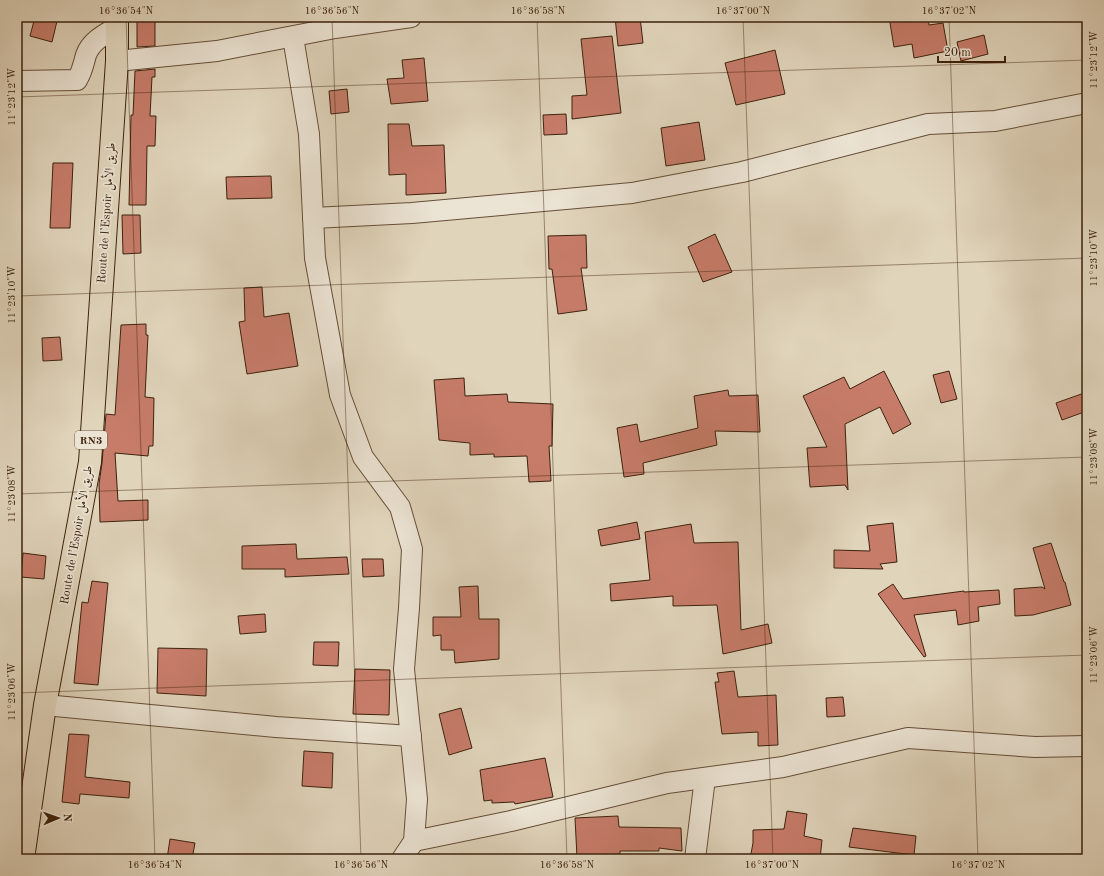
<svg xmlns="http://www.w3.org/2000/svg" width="1104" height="876" font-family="'Old Standard TT',Amiri,serif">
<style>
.building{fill:#c77c6a;stroke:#3d220c}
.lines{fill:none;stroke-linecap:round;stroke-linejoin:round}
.street-casing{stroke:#664e38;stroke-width:22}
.highway-casing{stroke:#3d220c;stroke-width:24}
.street{stroke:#ebe3d3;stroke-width:20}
.highway{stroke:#e0d4bb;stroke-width:22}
.ticks{fill:none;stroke:#3d220c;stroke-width:1;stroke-opacity:0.45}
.labels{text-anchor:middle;stroke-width:3.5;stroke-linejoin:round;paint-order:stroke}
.shield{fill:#ebe3d3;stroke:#715c48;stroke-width:1}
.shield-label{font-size:11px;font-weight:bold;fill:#3d220c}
.street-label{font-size:12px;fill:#3d220c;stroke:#ebe3d3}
.neatline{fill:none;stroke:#3d220c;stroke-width:1.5}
.ticks-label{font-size:10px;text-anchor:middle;fill:#3d220c}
</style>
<rect width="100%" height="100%" fill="#e0d4bb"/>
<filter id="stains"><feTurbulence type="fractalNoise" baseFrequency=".005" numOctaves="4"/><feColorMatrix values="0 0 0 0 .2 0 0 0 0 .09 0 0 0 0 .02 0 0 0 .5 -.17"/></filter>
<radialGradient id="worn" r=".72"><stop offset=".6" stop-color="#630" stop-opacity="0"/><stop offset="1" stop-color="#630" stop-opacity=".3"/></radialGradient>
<g class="building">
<path d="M 35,17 L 58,17 L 52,42 L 30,36 Z"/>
<path d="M 137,17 L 155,17 L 155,46 L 137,47 Z"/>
<path d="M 615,17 L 640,17 L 643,43 L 618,46 Z"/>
<path d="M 889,17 L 928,17 L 929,25 L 943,23 L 948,51 L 914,58 L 912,44 L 894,47 Z"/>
<path d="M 984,35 L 988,54 L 961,61 L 957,42 Z"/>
<path d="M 612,36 L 621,113 L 572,119 L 572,96 L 587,95 L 581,39 Z"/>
<path d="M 775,50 L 785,94 L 736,105 L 725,63 Z"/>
<path d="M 424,58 L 428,101 L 391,104 L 387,79 L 404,78 L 402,60 Z"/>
<path d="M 155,69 L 155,77 L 152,77 L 150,116 L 156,116 L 155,146 L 147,146 L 146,205 L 129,205 L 131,115 L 133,115 L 135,71 Z"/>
<path d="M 347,89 L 349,112 L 331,114 L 329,91 Z"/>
<path d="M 566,114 L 567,134 L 544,135 L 543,115 Z"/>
<path d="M 699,122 L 705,160 L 666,166 L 661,128 Z"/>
<path d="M 388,124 L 409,124 L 412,146 L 444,145 L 446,193 L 406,195 L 406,174 L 389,175 Z"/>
<path d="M 53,163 L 73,163 L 70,228 L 50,228 Z"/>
<path d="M 271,176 L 272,198 L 227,199 L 226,177 Z"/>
<path d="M 122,215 L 140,215 L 141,253 L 123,254 Z"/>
<path d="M 715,234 L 732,272 L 703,282 L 688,247 Z"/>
<path d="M 586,235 L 587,268 L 581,268 L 587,310 L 558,314 L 552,269 L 549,269 L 548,236 Z"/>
<path d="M 262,287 L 264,317 L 289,313 L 298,366 L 247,374 L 239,322 L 245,321 L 244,288 Z"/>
<path d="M 146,324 L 146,335 L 148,335 L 145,397 L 154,398 L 153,446 L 149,446 L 148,456 L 115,453 L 118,501 L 148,500 L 148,520 L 100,522 L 99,484 L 102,463 L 106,414 L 115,415 L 121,325 Z"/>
<path d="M 60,337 L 62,360 L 43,361 L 42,338 Z"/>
<path d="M 884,371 L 911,424 L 893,434 L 880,407 L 845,424 L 848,490 L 845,485 L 810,487 L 807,448 L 827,447 L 803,396 L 844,377 L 850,389 Z"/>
<path d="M 949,371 L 957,399 L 941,403 L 933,375 Z"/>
<path d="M 464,378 L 465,396 L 507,394 L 508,402 L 553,404 L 552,446 L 549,446 L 551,481 L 529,482 L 527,456 L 494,457 L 494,454 L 470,455 L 470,443 L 439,440 L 434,380 Z"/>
<path d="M 728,390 L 729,396 L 758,395 L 760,432 L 715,431 L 717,445 L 643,463 L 644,474 L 624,477 L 617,428 L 637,424 L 640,442 L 698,428 L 694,396 Z"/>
<path d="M 1087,392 L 1087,411 L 1062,420 L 1056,403 Z"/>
<path d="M 637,522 L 640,539 L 601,546 L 598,530 Z"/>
<path d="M 893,523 L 897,562 L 880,564 L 883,569 L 834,568 L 834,550 L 870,551 L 867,526 Z"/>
<path d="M 691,524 L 694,543 L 738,542 L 741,630 L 768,624 L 772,643 L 723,654 L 717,605 L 673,606 L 673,596 L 611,601 L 610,584 L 650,580 L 645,532 Z"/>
<path d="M 1051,543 L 1064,582 L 1065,582 L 1071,605 L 1033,615 L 1015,616 L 1014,589 L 1042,587 L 1045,589 L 1033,548 Z"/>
<path d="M 296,544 L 297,559 L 347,557 L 349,574 L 285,577 L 285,569 L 242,569 L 242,546 Z"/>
<path d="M 23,553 L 46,556 L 44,579 L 21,577 Z"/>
<path d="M 362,559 L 383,559 L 384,576 L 363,577 Z"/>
<path d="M 92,581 L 108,583 L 98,685 L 74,683 L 82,602 L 88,603 Z"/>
<path d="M 893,584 L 903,599 L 964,591 L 964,592 L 999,590 L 1000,604 L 978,607 L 979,621 L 958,625 L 956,610 L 914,615 L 926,656 L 924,657 L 878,594 Z"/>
<path d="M 478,586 L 479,619 L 499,619 L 499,659 L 455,663 L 454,650 L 441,650 L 441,635 L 433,636 L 433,617 L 461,617 L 459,587 Z"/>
<path d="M 265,614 L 266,632 L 240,634 L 238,616 Z"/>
<path d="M 314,642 L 339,642 L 338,666 L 313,665 Z"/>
<path d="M 158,648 L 207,649 L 206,696 L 157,693 Z"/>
<path d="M 355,669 L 390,670 L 389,715 L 353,714 Z"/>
<path d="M 734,671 L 738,697 L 776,695 L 778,745 L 758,746 L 758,732 L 722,734 L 715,682 L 719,682 L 717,673 Z"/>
<path d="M 843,697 L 845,716 L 827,717 L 826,698 Z"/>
<path d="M 461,708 L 472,748 L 449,755 L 439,714 Z"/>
<path d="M 69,734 L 89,735 L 85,777 L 130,782 L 129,798 L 80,794 L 79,804 L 62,802 Z"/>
<path d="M 304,751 L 333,753 L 332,788 L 302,786 Z"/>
<path d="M 545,758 L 553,797 L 515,804 L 514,802 L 492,803 L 492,800 L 484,801 L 480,770 Z"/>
<path d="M 787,811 L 807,814 L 804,836 L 822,840 L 820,859 L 750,859 L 753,843 L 753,830 L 784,829 Z"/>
<path d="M 618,816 L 619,827 L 681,828 L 682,851 L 659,848 L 659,851 L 620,851 L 620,854 L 577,857 L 575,818 Z"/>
<path d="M 853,828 L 916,836 L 914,855 L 849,847 Z"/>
<path d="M 170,839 L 195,843 L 192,859 L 167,859 Z"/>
</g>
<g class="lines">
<g class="street-casing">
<g id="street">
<path d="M 293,37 L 309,134 L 315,258 L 340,395 L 363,457 L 400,507 L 412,549 L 409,608 L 404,669 L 417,799 L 414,841 L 402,859"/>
<path d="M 117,61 L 217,51 L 335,28 L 411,17"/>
<path d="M 17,81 L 77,80 C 83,70 83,65 86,55 C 91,41 105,34 117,27"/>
<path d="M 313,218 L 412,213 L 632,193 L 742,172 L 928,124 L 995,121 L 1087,103"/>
<path d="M 45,705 L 276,727 L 411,736"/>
<path d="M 414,841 L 511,821 L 667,783 L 783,767 L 908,738 L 1035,747 L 1087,746"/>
<path d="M 695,859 L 705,778"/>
</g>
</g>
<g class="highway-casing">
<path id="highway" d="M 23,859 L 45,705 L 90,462 L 117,61 L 117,17"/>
</g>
<use href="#street" class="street"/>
<use href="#highway" class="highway"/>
</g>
<path class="ticks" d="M 126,17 L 155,859M 332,17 L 361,859M 537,17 L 567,859M 743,17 L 773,859M 949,17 L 978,859M 17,97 L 1087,60M 17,296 L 1087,258M 17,494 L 1087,457M 17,693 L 1087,655M 933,859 L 1087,854"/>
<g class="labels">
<rect class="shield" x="75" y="431" width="32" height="18" rx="3"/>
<g class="shield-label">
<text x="91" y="444">RN3</text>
</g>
<g class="street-label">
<text transform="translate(106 213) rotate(-86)" y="4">Route de l’Espoir طريق الأمل</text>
<text transform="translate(76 535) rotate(-80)" y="4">Route de l’Espoir طريق الأمل</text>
</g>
</g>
<rect width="1104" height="876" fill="none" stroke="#e0d4bb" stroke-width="44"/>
<g transform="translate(58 818) rotate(88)" stroke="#ebe3d3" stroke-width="3" paint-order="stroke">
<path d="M0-3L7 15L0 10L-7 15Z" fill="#3d220c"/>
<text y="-6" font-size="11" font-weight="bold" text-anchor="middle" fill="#3d220c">N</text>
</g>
<path d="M938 56v6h67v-6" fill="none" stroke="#3d220c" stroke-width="2"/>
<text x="944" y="56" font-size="12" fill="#3d220c" stroke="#ebe3d3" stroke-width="3" paint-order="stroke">20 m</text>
<rect x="22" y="22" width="1060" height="832" class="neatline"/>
<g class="ticks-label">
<text x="126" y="14">16°36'54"N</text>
<text x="332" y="14">16°36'56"N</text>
<text x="538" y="14">16°36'58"N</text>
<text x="743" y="14">16°37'00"N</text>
<text x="949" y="14">16°37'02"N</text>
<text transform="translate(1093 60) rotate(-90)" y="4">11°23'12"W</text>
<text transform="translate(11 97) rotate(-90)" y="4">11°23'12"W</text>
<text transform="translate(1093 258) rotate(-90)" y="4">11°23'10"W</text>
<text transform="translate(11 295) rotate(-90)" y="4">11°23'10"W</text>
<text transform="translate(1093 457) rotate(-90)" y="4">11°23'08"W</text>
<text transform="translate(11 494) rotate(-90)" y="4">11°23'08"W</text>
<text transform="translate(1093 655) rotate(-90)" y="4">11°23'06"W</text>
<text transform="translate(11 692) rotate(-90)" y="4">11°23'06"W</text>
<text x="155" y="868">16°36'54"N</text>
<text x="361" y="868">16°36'56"N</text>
<text x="567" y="868">16°36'58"N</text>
<text x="772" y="868">16°37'00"N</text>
<text x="978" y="868">16°37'02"N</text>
</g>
<rect width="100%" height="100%" filter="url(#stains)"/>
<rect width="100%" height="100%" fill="url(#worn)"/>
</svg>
